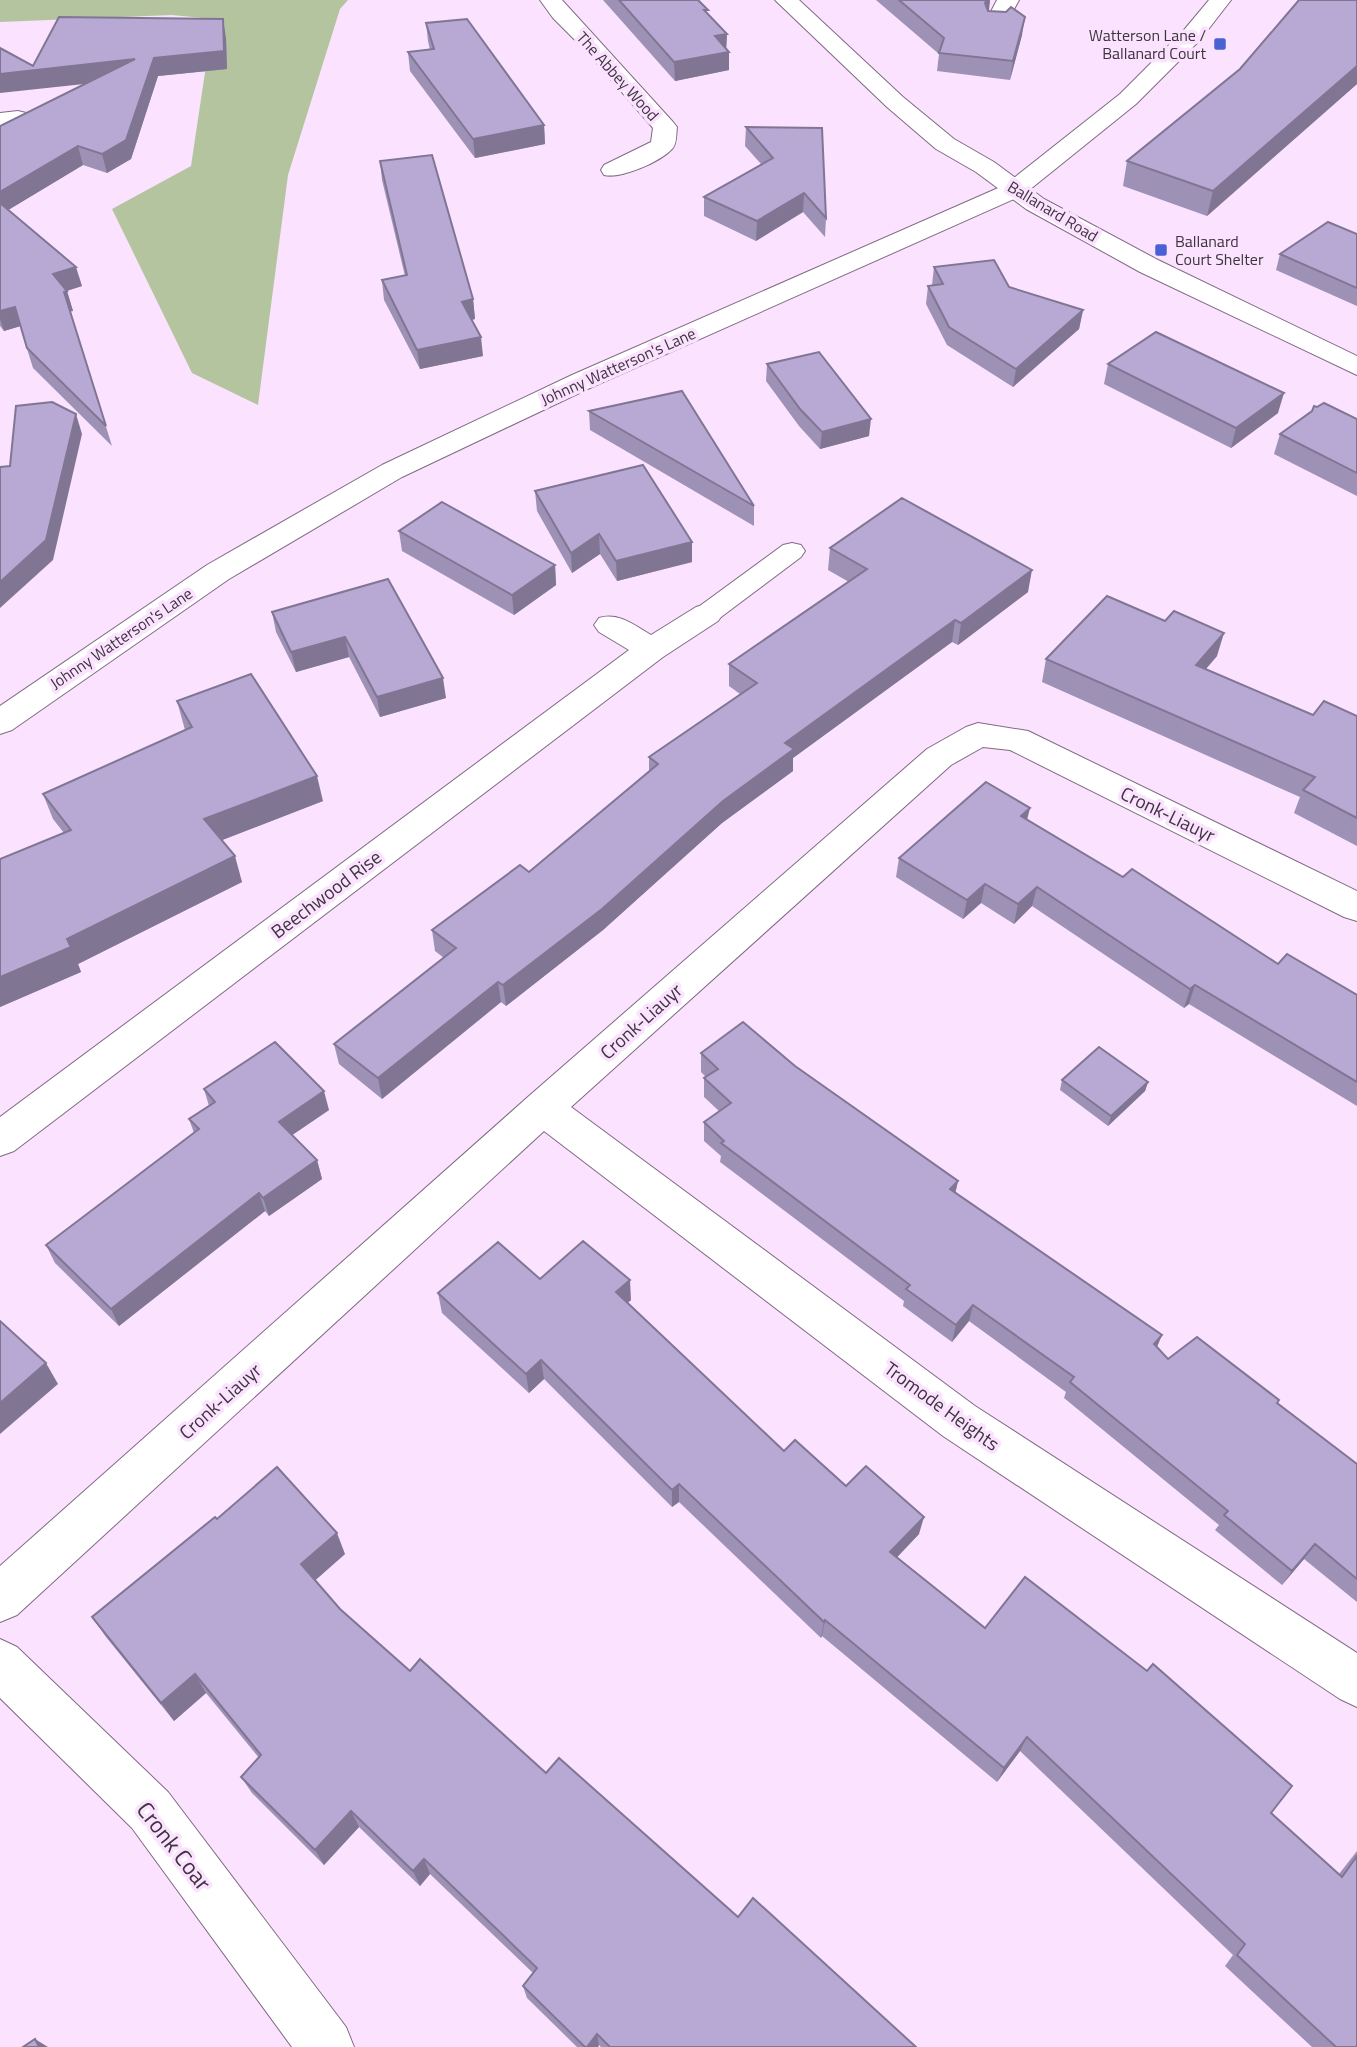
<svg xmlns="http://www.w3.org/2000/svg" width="1357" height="2047" font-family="'Titillium Web',sans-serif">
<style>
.green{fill:#b4c49f}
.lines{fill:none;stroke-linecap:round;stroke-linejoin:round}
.service-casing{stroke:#806a83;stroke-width:2}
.minor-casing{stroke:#806a83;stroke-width:2}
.primary-casing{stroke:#806a83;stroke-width:2}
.trunk-casing{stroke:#806a83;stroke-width:2}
.service{fill:#fff;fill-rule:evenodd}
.minor{fill:#fff;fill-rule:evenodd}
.primary{fill:#fff;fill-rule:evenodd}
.trunk{fill:#fff;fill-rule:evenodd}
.wall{fill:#9d91b6}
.shaded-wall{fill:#807694}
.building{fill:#b7a9d4;stroke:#807694;stroke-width:2}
.poi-dot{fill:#4961d5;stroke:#fbe2fe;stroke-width:2.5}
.labels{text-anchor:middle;stroke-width:7;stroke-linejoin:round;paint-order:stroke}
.far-poi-label{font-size:16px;fill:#3e343f;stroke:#fbe2fe;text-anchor:end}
.far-street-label{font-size:16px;fill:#3e343f;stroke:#fbe2fe}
.street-label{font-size:19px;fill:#3e343f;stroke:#fbe2fe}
.near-street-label{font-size:23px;fill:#3e343f;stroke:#fbe2fe}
</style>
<rect width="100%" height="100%" fill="#fbe2fe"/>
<path class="green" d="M 0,0 L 348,0 L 340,9 L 288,175 L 258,405 L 192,373 L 112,209 L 191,166 L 213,19 L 172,15 L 0,22 Z"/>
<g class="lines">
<g class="service-casing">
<path id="service" d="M 792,543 L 801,545 L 805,551 L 801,557 L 717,620 L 707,623 L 697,620 L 693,614 L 697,608 L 783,545 Z"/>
</g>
<g class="minor-casing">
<g id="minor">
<path d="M 540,0 L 562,0 L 673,122 L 677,127 C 676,134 677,144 672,149 C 660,162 621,179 604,175 L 601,170 L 604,165 L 651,142 L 653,128 L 588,53 L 553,18 Z"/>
<path d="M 997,0 L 1019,0 L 1004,28 L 988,28 L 985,23 Z"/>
<path d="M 18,111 L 26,113 L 30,118 L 26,123 L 0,127 L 0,113 Z"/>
<path d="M 707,604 L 718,607 L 723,614 L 718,621 L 663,657 L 14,1151 L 0,1156 L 0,1117 L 629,650 L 599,632 L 594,625 L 599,618 C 619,612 634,625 651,635 L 696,607 Z"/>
<path d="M 978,723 L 1028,731 L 1357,891 L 1357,921 L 1344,917 L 1010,750 L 983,747 L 951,765 L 571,1107 L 975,1406 L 1357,1653 L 1357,1707 L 1340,1699 L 943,1436 L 544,1131 L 17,1615 L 0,1622 L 0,1566 L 529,1096 L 927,749 L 966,727 Z"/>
<path d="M 0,1639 L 17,1647 L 168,1792 L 346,2027 L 354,2047 L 292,2047 L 132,1828 L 0,1698 Z"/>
</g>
</g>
<g class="primary-casing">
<path id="primary" d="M 775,0 L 799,0 L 903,97 L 954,139 L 994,162 L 1044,199 L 1158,260 L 1357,356 L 1357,375 L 1140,272 L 1026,209 L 976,172 L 936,149 L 887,107 Z"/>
</g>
<g class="trunk-casing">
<path id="trunk" d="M 1209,0 L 1231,0 L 1200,40 L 1136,104 L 1023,195 L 592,387 L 402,477 L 229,579 L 12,730 L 0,734 L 0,706 L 207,565 L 382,465 L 572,375 L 1005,185 L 1120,94 L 1184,30 Z"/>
</g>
<use href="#service" class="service"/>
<use href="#minor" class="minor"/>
<use href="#primary" class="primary"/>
<use href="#trunk" class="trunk"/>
</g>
<g class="wall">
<path d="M 603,0 L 698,0 L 708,14 L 727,34 L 726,49 L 729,70 L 675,81 Z"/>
<path d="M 876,0 L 990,0 L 988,11 L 1022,35 L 1010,80 L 937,71 L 939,54 Z"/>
<path d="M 1357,0 L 1357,84 L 1207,216 L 1123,186 L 1127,161 Z"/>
<path d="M 426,23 L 544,125 L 545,144 L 475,158 L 410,71 L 408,52 L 430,50 L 428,41 Z"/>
<path d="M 226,38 L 227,69 L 158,76 L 131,159 L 107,173 L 83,165 L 8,210 L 82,286 L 67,291 L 73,311 L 70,311 L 112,446 L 33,368 L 20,326 L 4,331 L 0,326 L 0,126 L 86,84 L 33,66 Z"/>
<path d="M 746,127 L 826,218 L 825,237 L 803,212 L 756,241 L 704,216 L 704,197 L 761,164 L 745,146 Z"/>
<path d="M 380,161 L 473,299 L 475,319 L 472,320 L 483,356 L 420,369 L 384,300 L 382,280 L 405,276 L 382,180 Z"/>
<path d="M 1357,234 L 1357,306 L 1276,270 L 1280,254 Z"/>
<path d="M 934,267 L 1009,287 L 1083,310 L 1079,329 L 1013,387 L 947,345 L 926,304 L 928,286 L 932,285 Z"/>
<path d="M 767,364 L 869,436 L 820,449 L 799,426 L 766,381 Z"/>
<path d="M 1108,364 L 1278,413 L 1231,448 L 1104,384 Z"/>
<path d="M 589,411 L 754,506 L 754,526 L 590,430 Z"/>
<path d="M 1357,419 L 1357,496 L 1274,454 L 1280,434 Z"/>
<path d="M 535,491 L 692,562 L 617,581 L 600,554 L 572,573 L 537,511 Z"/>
<path d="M 399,531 L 555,565 L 556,585 L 514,615 L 402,551 Z"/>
<path d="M 830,548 L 1028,592 L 958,645 L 952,642 L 793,758 L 793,771 L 722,823 L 603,930 L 506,1006 L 501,1002 L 382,1099 L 339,1064 L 334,1044 L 444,958 L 435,951 L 432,930 L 529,872 L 649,771 L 649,757 L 740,694 L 729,686 L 729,664 L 849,582 L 828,570 Z"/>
<path d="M 388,579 L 446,698 L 380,717 L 349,657 L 296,672 L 276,632 L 272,612 Z"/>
<path d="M 1217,656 L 1206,669 L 1313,715 L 1357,716 L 1357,846 L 1294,813 L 1300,797 L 1042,682 L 1046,659 Z"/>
<path d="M 177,701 L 323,801 L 222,840 L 242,882 L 78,964 L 81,972 L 0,1007 L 0,859 L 64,833 L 53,819 L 43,794 L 185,730 Z"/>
<path d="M 1027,820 L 1123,877 L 1278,964 L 1357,995 L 1357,1106 L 1189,1004 L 1184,1008 L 1032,906 L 1014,924 L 981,903 L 963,919 L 896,877 L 899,858 Z"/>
<path d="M 701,1053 L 795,1066 L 958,1181 L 955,1193 L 1162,1335 L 1157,1347 L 1168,1359 L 1278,1403 L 1357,1464 L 1357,1602 L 1304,1559 L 1282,1585 L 1215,1530 L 1219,1525 L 1064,1398 L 1066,1392 L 969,1321 L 952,1342 L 903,1306 L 904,1301 L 720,1162 L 721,1156 L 704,1141 L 704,1122 L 719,1111 L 704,1097 L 704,1078 L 706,1077 L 701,1072 Z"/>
<path d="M 1062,1080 L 1148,1082 L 1145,1091 L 1108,1126 L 1060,1090 Z"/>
<path d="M 204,1089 L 329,1110 L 292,1135 L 317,1160 L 322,1179 L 269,1216 L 265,1211 L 119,1326 L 55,1263 L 46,1245 L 194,1133 L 189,1119 L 209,1106 Z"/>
<path d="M 540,1279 L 631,1300 L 627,1303 L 784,1451 L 846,1486 L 919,1534 L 897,1557 L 985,1628 L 1271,1813 L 1339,1874 L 1357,1851 L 1357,2047 L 1312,2047 L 1225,1966 L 1233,1955 L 1020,1751 L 997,1782 L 822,1636 L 821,1638 L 679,1502 L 672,1507 L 544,1379 L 529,1393 L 442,1313 L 438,1293 Z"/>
<path d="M 217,1519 L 345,1554 L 315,1580 L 340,1609 L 410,1671 L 738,1917 L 916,2047 L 601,2047 L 599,2045 L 598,2047 L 577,2047 L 527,1998 L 523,1986 L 533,1973 L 430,1874 L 420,1886 L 359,1827 L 324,1865 L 252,1793 L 241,1777 L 259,1758 L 206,1693 L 174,1721 L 106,1637 L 92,1617 Z"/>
</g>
<g class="shaded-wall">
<path d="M 987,0 L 990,0 L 989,10 L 983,22 L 985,3 Z"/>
<path d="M 1025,17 L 1022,35 L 1010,80 L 1013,61 Z"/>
<path d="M 223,19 L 226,38 L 227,69 L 158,76 L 131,159 L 107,173 L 102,154 L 154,58 Z"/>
<path d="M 727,34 L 726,52 L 729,52 L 729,70 L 675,81 L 674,62 L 715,36 Z"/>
<path d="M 135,59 L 140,78 L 0,93 L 0,74 Z"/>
<path d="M 1357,66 L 1357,84 L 1207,216 L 1213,191 Z"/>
<path d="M 544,125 L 545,144 L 475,158 L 473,139 Z"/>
<path d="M 78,146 L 83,165 L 0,215 L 0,192 Z"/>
<path d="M 804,193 L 803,212 L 756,241 L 757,221 Z"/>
<path d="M 76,267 L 82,286 L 59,293 L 53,274 Z"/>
<path d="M 67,291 L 73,311 L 69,312 L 64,292 Z"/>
<path d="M 473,299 L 475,319 L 464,321 L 462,302 Z"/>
<path d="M 15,307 L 21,326 L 4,331 L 0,319 L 0,311 Z"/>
<path d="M 1083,310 L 1079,329 L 1013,387 L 1016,369 Z"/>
<path d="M 481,337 L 483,356 L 420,369 L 417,350 Z"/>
<path d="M 1284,393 L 1278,413 L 1231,448 L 1236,428 Z"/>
<path d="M 76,414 L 82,434 L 53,560 L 0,608 L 0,582 Z"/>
<path d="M 871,419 L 869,436 L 820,449 L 822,432 Z"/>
<path d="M 599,534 L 600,554 L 572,573 L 571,553 Z"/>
<path d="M 692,542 L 692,562 L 617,581 L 616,561 Z"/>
<path d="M 555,565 L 556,585 L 514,615 L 512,595 Z"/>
<path d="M 1032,570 L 1028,592 L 958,645 L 961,623 Z"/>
<path d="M 955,620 L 952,642 L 793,758 L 793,771 L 722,823 L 603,930 L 506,1006 L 503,985 L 785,743 Z"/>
<path d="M 1224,633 L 1217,656 L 1189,688 L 1196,665 Z"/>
<path d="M 345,637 L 349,657 L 296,672 L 291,652 Z"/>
<path d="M 443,678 L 446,698 L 380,717 L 377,697 Z"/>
<path d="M 317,776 L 323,801 L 212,844 L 204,819 Z"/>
<path d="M 1030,808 L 1025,828 L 1021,816 Z"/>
<path d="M 235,856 L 242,882 L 78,964 L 81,972 L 0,1007 L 0,977 L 67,939 Z"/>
<path d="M 985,884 L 981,903 L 963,919 L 967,900 Z"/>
<path d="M 1037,887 L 1032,906 L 1014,924 L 1018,904 Z"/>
<path d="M 498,982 L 501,1002 L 382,1099 L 378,1078 Z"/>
<path d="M 1195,985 L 1189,1004 L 1184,1008 L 1190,989 Z"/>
<path d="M 1148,1082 L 1145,1091 L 1108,1126 L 1111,1116 Z"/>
<path d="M 324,1091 L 329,1110 L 285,1140 L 279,1122 Z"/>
<path d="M 317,1160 L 322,1179 L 269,1216 L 263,1198 Z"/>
<path d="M 958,1181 L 954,1199 L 950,1189 Z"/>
<path d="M 259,1193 L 265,1211 L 119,1326 L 111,1309 Z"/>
<path d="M 630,1280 L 631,1300 L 617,1312 L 616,1292 Z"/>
<path d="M 973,1305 L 969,1321 L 952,1342 L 956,1325 Z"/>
<path d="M 1162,1335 L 1155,1351 L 1154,1344 Z"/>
<path d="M 541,1360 L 544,1379 L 529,1393 L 526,1374 Z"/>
<path d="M 46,1363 L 58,1384 L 0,1434 L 0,1403 Z"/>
<path d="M 679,1484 L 679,1502 L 672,1507 L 672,1490 Z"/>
<path d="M 924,1517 L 919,1534 L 886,1569 L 890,1552 Z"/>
<path d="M 337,1533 L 345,1554 L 310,1585 L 301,1564 Z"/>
<path d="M 1315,1544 L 1304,1559 L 1282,1585 L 1292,1571 Z"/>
<path d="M 825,1620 L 822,1636 L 821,1638 L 824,1622 Z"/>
<path d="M 195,1674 L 206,1693 L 174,1721 L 161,1703 Z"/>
<path d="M 1027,1737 L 1020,1751 L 997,1782 L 1004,1768 Z"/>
<path d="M 351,1811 L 359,1827 L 324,1865 L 315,1850 Z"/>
<path d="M 424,1859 L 430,1874 L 420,1886 L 413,1871 Z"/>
<path d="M 597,2034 L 599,2045 L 598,2047 L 587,2047 Z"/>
<path d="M 35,2039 L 48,2047 L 39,2047 Z"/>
</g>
<g class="building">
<path d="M 619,0 L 698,0 L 708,10 L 704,10 L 727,34 L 715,36 L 729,52 L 674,62 Z"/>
<path d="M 899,0 L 987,0 L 985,3 L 988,11 L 1006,12 L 1011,7 L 1025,17 L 1013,61 L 939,53 L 944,38 Z"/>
<path d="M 1299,0 L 1357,0 L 1357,66 L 1213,191 L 1127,161 L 1240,69 Z"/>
<path d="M 59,17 L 223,19 L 224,51 L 154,58 L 126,140 L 102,154 L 78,146 L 0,192 L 0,126 L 135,59 L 0,74 L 0,48 L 33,66 Z"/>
<path d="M 467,19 L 544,125 L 473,139 L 408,52 L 434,49 L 426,23 Z"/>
<path d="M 746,127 L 822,128 L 826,218 L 804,193 L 757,221 L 704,197 L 773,158 Z"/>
<path d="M 432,155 L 473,299 L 462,302 L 481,337 L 417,350 L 382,280 L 407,275 L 380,161 Z"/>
<path d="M 0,203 L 76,267 L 53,274 L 67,291 L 64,292 L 106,426 L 27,348 L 15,307 L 0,311 Z"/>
<path d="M 1328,222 L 1357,234 L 1357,288 L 1280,254 Z"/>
<path d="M 994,260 L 1009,287 L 1083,310 L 1016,369 L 949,327 L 928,286 L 943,284 L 934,267 Z"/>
<path d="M 1156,332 L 1284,393 L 1236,428 L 1108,364 Z"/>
<path d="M 819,352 L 871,419 L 822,432 L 800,409 L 767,364 Z"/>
<path d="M 682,391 L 754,506 L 589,411 Z"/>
<path d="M 52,402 L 76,414 L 46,540 L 0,582 L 0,467 L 10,466 L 16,406 Z"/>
<path d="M 1324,403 L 1357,419 L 1357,473 L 1280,434 L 1312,411 L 1314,406 L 1317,407 Z"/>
<path d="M 643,465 L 692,542 L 616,561 L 599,534 L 571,553 L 535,491 Z"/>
<path d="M 902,498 L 1032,570 L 961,623 L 955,620 L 785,743 L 794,749 L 723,801 L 602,909 L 503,985 L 498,982 L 378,1078 L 334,1044 L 456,948 L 432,930 L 520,865 L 529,872 L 658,764 L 649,757 L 757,683 L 729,664 L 867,569 L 830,548 Z"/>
<path d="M 442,502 L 555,565 L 512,595 L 399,531 Z"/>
<path d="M 388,579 L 443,678 L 377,697 L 345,637 L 291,652 L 272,612 Z"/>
<path d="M 1107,596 L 1165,621 L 1174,611 L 1224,633 L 1196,665 L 1313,715 L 1324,701 L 1357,716 L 1357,818 L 1303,790 L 1315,777 L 1046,659 Z"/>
<path d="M 251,674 L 317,776 L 204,819 L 235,856 L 67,939 L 71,947 L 0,977 L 0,859 L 71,830 L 43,794 L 192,727 L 177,701 Z"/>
<path d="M 986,782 L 1030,808 L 1021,816 L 1123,877 L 1132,869 L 1278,964 L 1287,954 L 1357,995 L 1357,1082 L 1195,985 L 1190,989 L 1037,887 L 1018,904 L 985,884 L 967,900 L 899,858 Z"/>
<path d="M 743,1022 L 795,1066 L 958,1181 L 950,1189 L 1162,1335 L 1154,1344 L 1168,1359 L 1197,1337 L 1279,1400 L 1277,1403 L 1357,1464 L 1357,1579 L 1315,1544 L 1292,1571 L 1224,1515 L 1228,1511 L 1070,1382 L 1074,1377 L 973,1305 L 956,1325 L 906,1289 L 910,1285 L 721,1143 L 724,1141 L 704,1122 L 731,1103 L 704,1078 L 718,1069 L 701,1053 Z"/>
<path d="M 275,1042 L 324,1091 L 279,1122 L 317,1160 L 263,1198 L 259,1193 L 111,1309 L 46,1245 L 199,1129 L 189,1119 L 215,1102 L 204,1089 Z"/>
<path d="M 1099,1047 L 1148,1082 L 1111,1116 L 1062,1080 Z"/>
<path d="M 583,1241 L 630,1280 L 616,1292 L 784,1451 L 795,1440 L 846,1486 L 866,1466 L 924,1517 L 890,1552 L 985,1628 L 1025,1577 L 1147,1671 L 1153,1664 L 1292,1786 L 1271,1813 L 1342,1877 L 1357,1856 L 1357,2047 L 1336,2047 L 1237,1955 L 1245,1944 L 1027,1737 L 1004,1768 L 825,1620 L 824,1622 L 679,1484 L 672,1490 L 541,1360 L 526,1374 L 438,1293 L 498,1242 L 540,1279 Z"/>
<path d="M 0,1321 L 46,1363 L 0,1403 Z"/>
<path d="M 277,1467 L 337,1533 L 301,1564 L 340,1609 L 410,1671 L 420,1659 L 546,1773 L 559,1758 L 738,1917 L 753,1898 L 916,2047 L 610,2047 L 597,2034 L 587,2047 L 585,2047 L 523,1986 L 537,1968 L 424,1859 L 413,1871 L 351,1811 L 315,1850 L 241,1777 L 261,1755 L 195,1674 L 161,1703 L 92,1617 L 215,1517 L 217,1519 Z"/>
<path d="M 35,2039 L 39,2047 L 23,2047 Z"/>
</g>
<g class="poi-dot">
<rect x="1213" y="37" width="14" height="14" rx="3.5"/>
<rect x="1154" y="243" width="14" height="14" rx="3.5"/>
</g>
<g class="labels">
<g class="far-poi-label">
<text x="1206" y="41">Watterson Lane /<tspan x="1206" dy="18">Ballanard Court</tspan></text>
<text x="1175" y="247" text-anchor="start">Ballanard<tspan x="1175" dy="18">Court Shelter</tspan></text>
</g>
<g class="far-street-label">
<text transform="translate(618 76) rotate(48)" y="6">The Abbey Wood</text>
<text transform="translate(1053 211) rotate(31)" y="6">Ballanard Road</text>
<text transform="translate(618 366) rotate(-24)" y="6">Johnny Watterson's Lane</text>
<text transform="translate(121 638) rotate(-34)" y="6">Johnny Watterson's Lane</text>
</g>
<g class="street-label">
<text transform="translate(1168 814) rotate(26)" y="7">Cronk-Liauyr</text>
<text transform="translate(326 894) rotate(-37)" y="7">Beechwood Rise</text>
<text transform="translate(641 1021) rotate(-42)" y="7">Cronk-Liauyr</text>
<text transform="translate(220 1401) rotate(-42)" y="7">Cronk-Liauyr</text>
<text transform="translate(942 1406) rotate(36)" y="7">Tromode Heights</text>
</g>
<g class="near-street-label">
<text transform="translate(174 1846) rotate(52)" y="8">Cronk Coar</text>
</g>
</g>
</svg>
